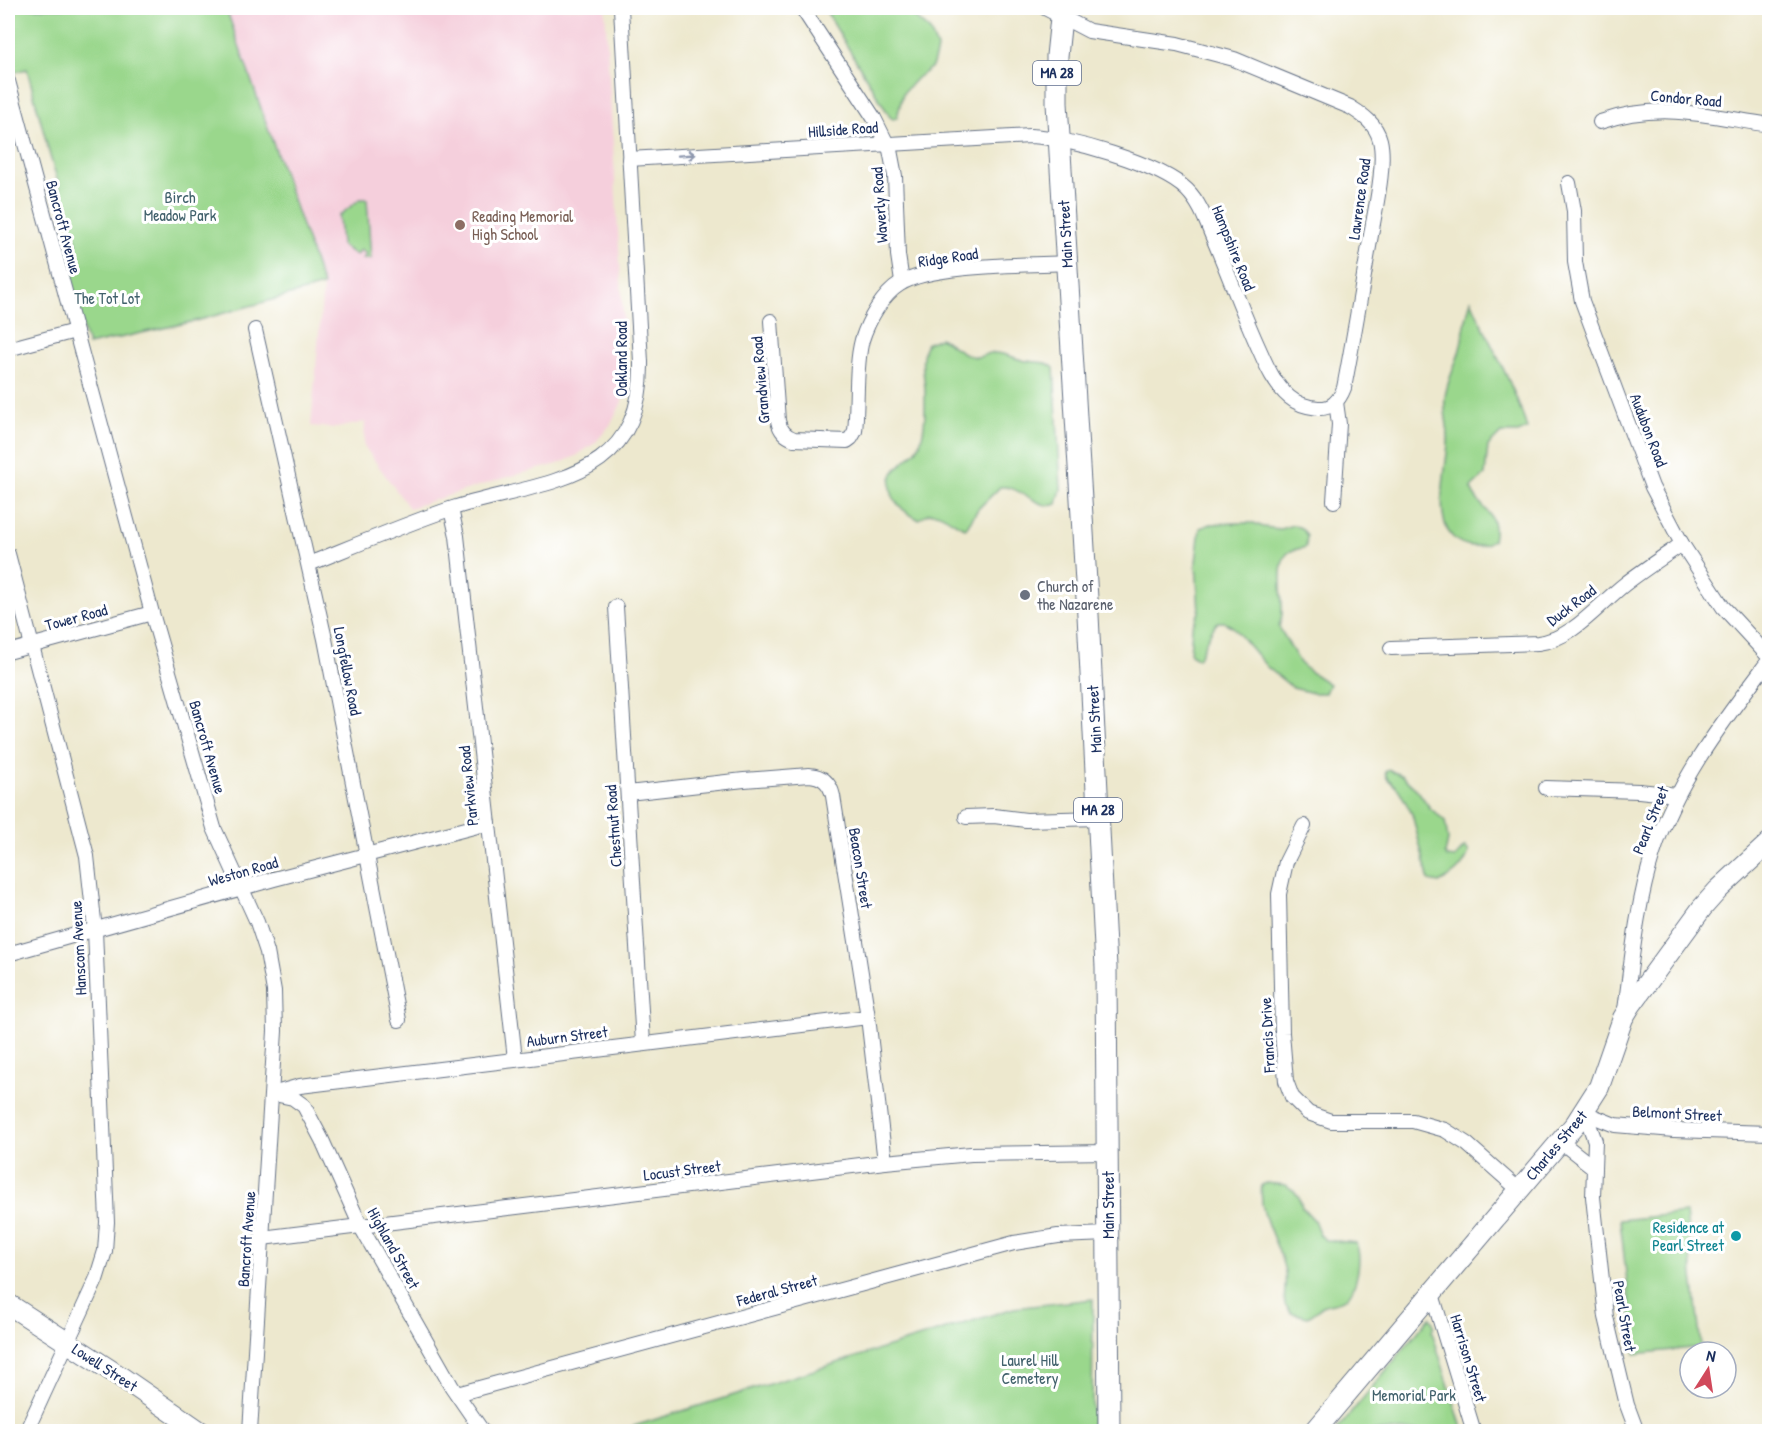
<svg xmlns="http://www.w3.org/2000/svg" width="1777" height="1439" font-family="'Patrick Hand',sans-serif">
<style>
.built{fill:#f5cfdc}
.green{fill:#9ad78c;stroke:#5a8375;stroke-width:1.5}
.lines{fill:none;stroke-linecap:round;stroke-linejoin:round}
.street-casing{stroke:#647085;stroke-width:16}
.secondary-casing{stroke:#647085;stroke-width:22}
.primary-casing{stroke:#647085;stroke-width:23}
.street{stroke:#fff;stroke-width:14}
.secondary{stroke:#fff;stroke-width:20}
.primary{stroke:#fff;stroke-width:21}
.oneway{stroke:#8d97ae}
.education-dot{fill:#8d6e63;stroke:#fff;stroke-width:2}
.worship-dot{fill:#6b7280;stroke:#fff;stroke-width:2}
.culture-dot{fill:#0f9aa8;stroke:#fff;stroke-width:2}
.labels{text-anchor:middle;stroke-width:6;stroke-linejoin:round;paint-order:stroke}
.shield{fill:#fff;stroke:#5f6d8e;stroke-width:1.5}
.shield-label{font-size:15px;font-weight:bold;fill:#1b2f5e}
.street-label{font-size:16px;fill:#1b2f5e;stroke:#fff}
.park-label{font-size:16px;fill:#41616c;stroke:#fff}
.education-label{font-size:16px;fill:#785e54;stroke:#fff;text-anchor:start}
.worship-label{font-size:16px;fill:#5b616d;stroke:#fff;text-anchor:start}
.culture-label{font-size:16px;fill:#0d838f;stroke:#fff;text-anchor:end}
</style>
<rect width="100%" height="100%" fill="#fff"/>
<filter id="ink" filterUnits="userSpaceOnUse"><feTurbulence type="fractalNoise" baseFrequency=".0167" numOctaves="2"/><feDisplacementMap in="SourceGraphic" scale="12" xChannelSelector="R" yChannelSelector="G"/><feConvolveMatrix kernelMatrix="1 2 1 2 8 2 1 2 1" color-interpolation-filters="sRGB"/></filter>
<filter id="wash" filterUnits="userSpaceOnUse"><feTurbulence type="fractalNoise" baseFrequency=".008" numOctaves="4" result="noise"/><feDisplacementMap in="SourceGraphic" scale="24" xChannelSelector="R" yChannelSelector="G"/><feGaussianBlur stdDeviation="1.35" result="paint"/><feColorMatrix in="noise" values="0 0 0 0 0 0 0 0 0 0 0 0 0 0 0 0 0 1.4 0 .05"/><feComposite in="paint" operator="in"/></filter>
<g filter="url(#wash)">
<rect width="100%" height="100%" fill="#ede8ce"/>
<path class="built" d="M 226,8 L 605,8 L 626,366 L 622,402 L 611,424 L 595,443 L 576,456 L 558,464 L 504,478 L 409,508 L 364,446 L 365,422 L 337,428 L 311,426 L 323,286 Z"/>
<g class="green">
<path d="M 8,8 L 226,8 L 323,286 L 195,321 L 88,345 L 58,247 L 77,243 L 50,156 L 27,69 L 8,74 Z"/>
<path d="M 824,8 L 904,8 L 930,31 L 937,48 L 936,54 L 932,67 L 917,78 L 903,93 L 897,118 L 893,119 L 890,117 Z"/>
<path d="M 360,199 L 367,199 L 371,259 L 363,259 L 366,254 L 360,250 L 356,255 L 341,245 L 339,216 Z"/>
<path d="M 1471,300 C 1489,344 1514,383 1527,429 L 1518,433 L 1501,433 L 1488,446 L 1485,475 L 1471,488 C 1476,507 1500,511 1493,540 C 1484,546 1477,547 1467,545 C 1427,535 1447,471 1448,442 C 1449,427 1443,412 1445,397 C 1447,381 1456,365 1460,349 C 1464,333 1466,316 1471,300 Z"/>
<path d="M 940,338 C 952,344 964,357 978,357 C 982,357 986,353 991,353 C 1007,352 1013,359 1027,361 C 1037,363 1046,360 1054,368 L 1061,489 L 1057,504 C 1039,512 1019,484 1000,487 L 978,509 L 966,528 C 954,526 941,508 927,514 C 924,516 921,518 918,519 C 902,511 888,499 891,480 C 893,464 917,458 921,440 C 926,424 925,406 925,389 C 924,373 919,358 927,343 Z"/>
<path d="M 1238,523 L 1254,523 L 1263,527 L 1280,529 L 1293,525 L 1301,528 L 1307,535 L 1306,547 C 1300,549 1293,549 1288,553 C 1276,562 1283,598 1282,613 C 1282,618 1280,622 1279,627 L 1300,663 L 1309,671 L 1329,684 L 1325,693 L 1313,693 L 1293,688 L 1267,667 L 1233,627 L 1224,622 L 1218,622 C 1208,632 1205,647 1198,659 L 1190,654 L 1192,627 L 1199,612 L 1196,562 L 1200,528 L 1211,524 Z"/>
<path d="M 1389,770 L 1402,776 L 1418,791 L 1430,808 L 1445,821 L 1448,840 L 1445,854 L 1447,857 L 1455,858 L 1465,847 L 1469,852 C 1463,868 1454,875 1439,883 L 1429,881 L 1412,814 L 1399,790 L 1387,778 L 1385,772 Z"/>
<path d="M 1266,1183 L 1286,1185 L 1294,1191 L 1299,1197 L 1302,1207 L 1314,1220 L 1320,1235 L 1326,1240 L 1356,1243 C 1362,1257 1358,1288 1346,1298 C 1339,1304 1330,1302 1323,1306 C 1318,1309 1314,1314 1308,1317 L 1292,1313 L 1285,1305 C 1283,1295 1287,1283 1285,1272 C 1280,1244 1257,1215 1262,1185 Z"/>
<path d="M 1686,1213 L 1701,1347 L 1635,1354 L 1620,1220 Z"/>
<path d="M 1093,1299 L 1092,1431 L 618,1431 L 1014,1308 Z"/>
<path d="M 1430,1317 L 1434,1325 L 1432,1332 L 1463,1431 L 1336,1431 Z"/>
</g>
</g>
<g filter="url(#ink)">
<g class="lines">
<g class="street-casing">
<g id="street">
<path d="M 802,8 L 874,118 L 890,150 L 895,176 L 898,255 L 902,282"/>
<path d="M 8,81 L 152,613 L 214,828 L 257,922 L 267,952 L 274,991 L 275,1031 L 250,1432"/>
<path d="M 1600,122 C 1661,101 1708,116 1770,125"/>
<path d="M 629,159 L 1030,136 C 1066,137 1161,164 1187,190 C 1199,202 1205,218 1211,233 C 1228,272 1242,312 1260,351 C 1267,367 1275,385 1289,397 C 1297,404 1307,407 1318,408 C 1332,409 1339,401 1344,388 C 1354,337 1362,286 1371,235 C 1375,210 1386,164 1380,140 C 1376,124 1363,115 1350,107 L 1234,59 L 1177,44 L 1089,31 L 1045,8"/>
<path d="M 1569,183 L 1574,211 L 1575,262 L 1582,301 L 1652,487 L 1682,544 L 1723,607 L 1770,658"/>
<path d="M 771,321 L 778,421 C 780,430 785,436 794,439 L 847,441 L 851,438 L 855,431 C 858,404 855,366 862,340 C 868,321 882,295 900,284 C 931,264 1028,265 1067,263"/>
<path d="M 255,330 L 325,639 L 399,1020"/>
<path d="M 8,349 L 75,331"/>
<path d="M 1334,501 L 1339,424 L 1336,402"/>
<path d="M 451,509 L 457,536 L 515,1059"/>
<path d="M 8,554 L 87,856 L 95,930 L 107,1222 L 105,1251 L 96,1280 L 26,1432"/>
<path d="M 309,564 C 356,545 403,525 450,509 C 539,480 643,486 641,362 L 621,8"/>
<path d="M 616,607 L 643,1043"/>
<path d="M 1391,648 L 1538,643 C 1573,639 1598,605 1625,584 C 1643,570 1663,557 1682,544"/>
<path d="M 8,652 L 152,613"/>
<path d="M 1546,788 L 1639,791 L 1677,795"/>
<path d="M 628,793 L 744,780 L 809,775 C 823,776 830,783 833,796 L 868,1017 L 885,1162"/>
<path d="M 966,817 L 994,816 L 1026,820 L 1099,818"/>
<path d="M 1304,826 L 1286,862 L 1279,894 L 1282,1033 L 1286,1081 L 1292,1097 L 1308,1113 L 1331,1121 L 1413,1121 L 1445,1130 L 1467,1144 L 1519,1190"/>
<path d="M 8,954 L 274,879 L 489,823"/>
<path d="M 1625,1010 C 1632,958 1637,904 1653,854 C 1676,781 1724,720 1770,659"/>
<path d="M 272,1094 L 300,1086 L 868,1017"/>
<path d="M 274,1094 L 293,1098 L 304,1106 L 322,1140 L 361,1227 L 452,1387 L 483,1432"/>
<path d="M 1585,1113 L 1595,1141 L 1593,1197 L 1606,1317 L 1627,1405 L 1637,1432"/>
<path d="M 1585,1113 L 1615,1125 L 1674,1130 L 1770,1133"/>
<path d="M 1561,1142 L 1593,1167"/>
<path d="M 262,1238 L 885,1162 L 971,1154 L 1108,1152"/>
<path d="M 1432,1294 L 1474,1432"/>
<path d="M 457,1394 L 1014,1243 L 1058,1236 L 1108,1234"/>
</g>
</g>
<g class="secondary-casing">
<g id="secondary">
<path d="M 8,1304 L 124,1379 L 201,1432"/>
<path d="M 1314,1432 L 1576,1123 L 1599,1087 L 1623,1018 L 1631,1005 L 1702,908 L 1718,890 L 1770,842"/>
</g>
</g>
<g class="primary-casing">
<path id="primary" d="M 1062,8 L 1057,56 L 1057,103 L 1088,615 L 1106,967 L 1109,1432"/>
</g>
<use href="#street" class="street"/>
<use href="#secondary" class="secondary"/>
<use href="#primary" class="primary"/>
</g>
<defs><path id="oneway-shaft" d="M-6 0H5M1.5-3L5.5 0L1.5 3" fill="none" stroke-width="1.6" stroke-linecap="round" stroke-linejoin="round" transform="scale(1.5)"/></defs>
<use class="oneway" href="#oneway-shaft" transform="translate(687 155) rotate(-4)"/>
</g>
<circle class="education-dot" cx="460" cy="225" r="6"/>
<circle class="worship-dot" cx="1025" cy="595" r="6"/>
<circle class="culture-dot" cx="1736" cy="1236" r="6"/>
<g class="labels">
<g class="shield">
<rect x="1033" y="61" width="48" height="24" rx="4.5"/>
<rect x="1074" y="798" width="48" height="24" rx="4.5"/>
</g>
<g class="shield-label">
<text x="1057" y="78">MA 28</text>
<text x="1098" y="815">MA 28</text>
</g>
<g class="street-label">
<text transform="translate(1686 98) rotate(5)" y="6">Condor Road</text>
<text transform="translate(843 129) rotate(-4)" y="6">Hillside Road</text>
<text transform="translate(1359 199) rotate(-82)" y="6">Lawrence Road</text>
<text transform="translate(879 205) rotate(-94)" y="6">Waverly Road</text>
<text transform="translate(64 227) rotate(75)" y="6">Bancroft Avenue</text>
<text transform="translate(1065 234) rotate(-93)" y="6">Main Street</text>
<text transform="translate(1234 248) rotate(68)" y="6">Hampshire Road</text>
<text transform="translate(948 257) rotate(-8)" y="6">Ridge Road</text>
<text transform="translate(621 359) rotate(-90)" y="6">Oakland Road</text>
<text transform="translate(760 380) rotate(-95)" y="6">Grandview Road</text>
<text transform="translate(1649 430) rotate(69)" y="6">Audubon Road</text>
<text transform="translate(1571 605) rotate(-37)" y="6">Duck Road</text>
<text transform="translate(76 617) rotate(-15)" y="6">Tower Road</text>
<text transform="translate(348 671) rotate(79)" y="6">Longfellow Road</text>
<text transform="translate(1094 719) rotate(-93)" y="6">Main Street</text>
<text transform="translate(208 747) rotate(74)" y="6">Bancroft Avenue</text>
<text transform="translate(468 786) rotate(-96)" y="6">Parkview Road</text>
<text transform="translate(1650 820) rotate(-68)" y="6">Pearl Street</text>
<text transform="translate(613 826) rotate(-94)" y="6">Chestnut Road</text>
<text transform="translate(861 868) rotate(81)" y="6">Beacon Street</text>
<text transform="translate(243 871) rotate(-16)" y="6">Weston Road</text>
<text transform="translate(78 948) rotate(-93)" y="6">Hanscom Avenue</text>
<text transform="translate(1267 1035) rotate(-93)" y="6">Francis Drive</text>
<text transform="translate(567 1036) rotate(-7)" y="6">Auburn Street</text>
<text transform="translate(1677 1113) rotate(3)" y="6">Belmont Street</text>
<text transform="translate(1556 1145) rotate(-50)" y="6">Charles Street</text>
<text transform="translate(682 1170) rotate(-7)" y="6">Locust Street</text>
<text transform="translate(1108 1205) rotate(-90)" y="6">Main Street</text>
<text transform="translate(246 1239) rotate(-86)" y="6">Bancroft Avenue</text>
<text transform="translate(394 1248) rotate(61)" y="6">Highland Street</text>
<text transform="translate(777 1290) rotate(-15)" y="6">Federal Street</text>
<text transform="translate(1625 1316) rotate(80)" y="6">Pearl Street</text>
<text transform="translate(1469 1358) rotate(73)" y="6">Harrison Street</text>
<text transform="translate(105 1367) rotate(33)" y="6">Lowell Street</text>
</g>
<g class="park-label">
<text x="180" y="203">Birch<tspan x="180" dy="18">Meadow Park</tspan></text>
<text x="107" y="304">The Tot Lot</text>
<text x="1030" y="1366">Laurel Hill<tspan x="1030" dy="18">Cemetery</tspan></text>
<text x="1414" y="1401">Memorial Park</text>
</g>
<g class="education-label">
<text x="472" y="222">Reading Memorial<tspan x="472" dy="18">High School</tspan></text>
</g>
<g class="worship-label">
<text x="1037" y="592">Church of<tspan x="1037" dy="18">the Nazarene</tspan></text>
</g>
<g class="culture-label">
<text x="1724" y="1233">Residence at<tspan x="1724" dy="18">Pearl Street</tspan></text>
</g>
</g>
<rect width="1777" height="1439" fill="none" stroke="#fff" stroke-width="30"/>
<g transform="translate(1708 1370) rotate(12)"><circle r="28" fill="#ffffff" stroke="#a4acbf" stroke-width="1.5"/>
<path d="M0-4.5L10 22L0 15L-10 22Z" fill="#d1495b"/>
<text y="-9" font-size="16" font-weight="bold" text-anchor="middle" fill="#1b2f5e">N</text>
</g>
</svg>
